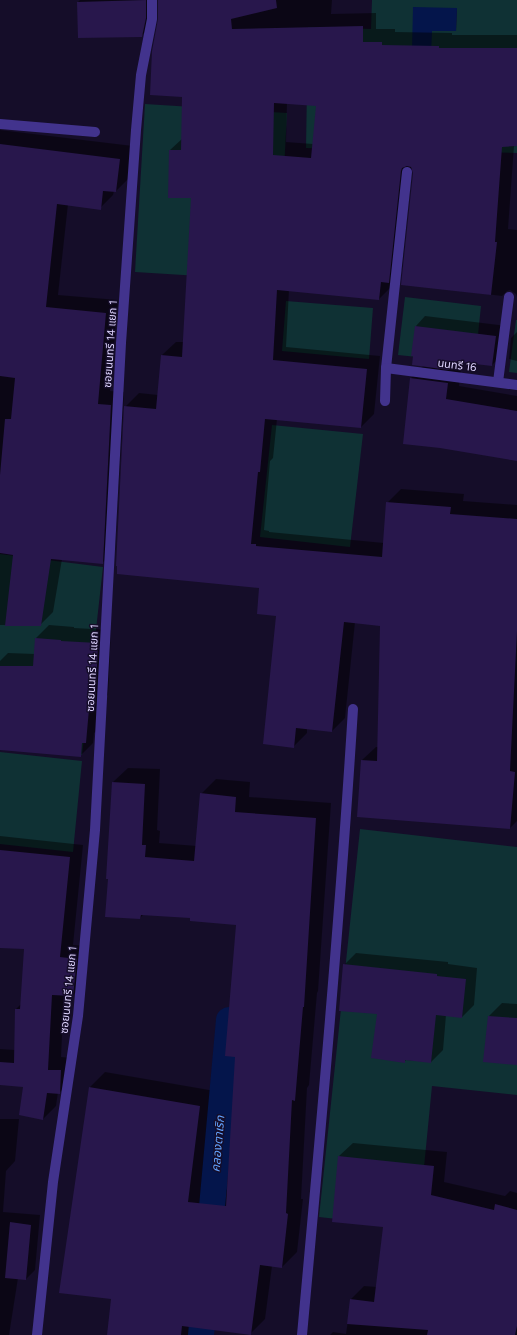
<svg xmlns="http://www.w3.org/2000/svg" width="517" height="1335" font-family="Figtree,'Noto Sans Thai',sans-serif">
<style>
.green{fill:#0f3134;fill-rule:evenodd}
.water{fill:#04154b}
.shadow{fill:#0007;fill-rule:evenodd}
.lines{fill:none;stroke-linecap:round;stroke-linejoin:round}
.canal{stroke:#04154b;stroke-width:26}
.building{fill:#28174c;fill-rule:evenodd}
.lane{stroke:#42338d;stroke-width:10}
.street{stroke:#42338d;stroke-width:10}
.labels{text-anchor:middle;stroke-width:3;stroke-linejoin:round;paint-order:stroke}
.street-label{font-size:11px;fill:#dfd5ff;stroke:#150d29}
.water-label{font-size:12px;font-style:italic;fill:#63a3ff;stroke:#150d29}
</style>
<rect width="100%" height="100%" fill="#150d29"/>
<g class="green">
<path d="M 372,0 L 517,0 L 517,48 L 449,147 L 517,146 L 517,153 L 306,148 L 308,27 L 371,29 ZM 457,8 L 456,31 L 432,31 Z"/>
<path d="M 145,104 L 287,113 L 278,281 L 135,272 Z"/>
<path d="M 405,297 L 481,306 L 475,363 L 398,355 Z"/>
<path d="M 286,301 L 373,308 L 369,359 L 282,351 Z"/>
<path d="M 516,320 L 517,320 L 517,373 L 509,372 Z"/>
<path d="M 272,425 L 363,434 L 350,547 L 260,537 Z"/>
<path d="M 0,554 L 103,567 L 82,755 L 0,745 Z"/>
<path d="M 0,752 L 82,761 L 73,852 L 0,844 Z"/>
<path d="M 360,829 L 517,847 L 517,1095 L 432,1086 L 418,1228 L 319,1217 Z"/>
</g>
<path class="water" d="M 413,7 L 457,8 L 456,31 L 432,31 L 431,53 L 412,52 Z"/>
<g class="shadow">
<path d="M 80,0 L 155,0 L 151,26 L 141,36 L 78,2 Z"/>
<path d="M 160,0 L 332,0 L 331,14 L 376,13 L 376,29 L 395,29 L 395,32 L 452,33 L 452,35 L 517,35 L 517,145 L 514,146 L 508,229 L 517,230 L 517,297 L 516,294 L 510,290 L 507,291 L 502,296 L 403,284 L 414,173 L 412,168 L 402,269 L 392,286 L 379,299 L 289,290 L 286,347 L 380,356 L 374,414 L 361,427 L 277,419 L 273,458 L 270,461 L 264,530 L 269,531 L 269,532 L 384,543 L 387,503 L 401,489 L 464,494 L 463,501 L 517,505 L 517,821 L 510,828 L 358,816 L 362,760 L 376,747 L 378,747 L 381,625 L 355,622 L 345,718 L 332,731 L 307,728 L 307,733 L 293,747 L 277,615 L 260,587 L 125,407 L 139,393 L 158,395 L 162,355 L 176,342 L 184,342 L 192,197 L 170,150 L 183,138 L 184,97 L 160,19 ZM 287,103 L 317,105 L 313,144 L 286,142 Z"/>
<path d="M 0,130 L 133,146 L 129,178 L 116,191 L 114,191 L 113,195 L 100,208 L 68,204 L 58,295 L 118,300 L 110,391 L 124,392 L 115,550 L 102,563 L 62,559 L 53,612 L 40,625 L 0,625 Z"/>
<path d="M 425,316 L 507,326 L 502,355 L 492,365 L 457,361 L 449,368 L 461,369 L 459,386 L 517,396 L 517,460 L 411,378 L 424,365 L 412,355 L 416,326 Z"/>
<path d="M 517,332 L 517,361 L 509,359 L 511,338 Z"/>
<path d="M 49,625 L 74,627 L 74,628 L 111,630 L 108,695 L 101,702 L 99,729 L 94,733 L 93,743 L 80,756 L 0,749 L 0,661 L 8,653 L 35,654 L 36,638 Z"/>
<path d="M 128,768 L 160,769 L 157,830 L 160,831 L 159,843 L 197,846 L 201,794 L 216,779 L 250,782 L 249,797 L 331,803 L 318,991 L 317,993 L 309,1085 L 307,1088 L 301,1199 L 303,1199 L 297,1252 L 282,1267 L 272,1266 L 265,1319 L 250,1334 L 195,1327 L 194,1335 L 108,1335 L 112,1298 L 90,1087 L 105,1072 L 215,1091 L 202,1187 L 228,1190 L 236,1056 L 237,924 L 191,917 L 144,914 L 140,918 L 113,782 Z"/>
<path d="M 0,836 L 83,845 L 73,945 L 89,946 L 86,982 L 73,995 L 64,994 L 61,1057 L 73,1058 L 72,1080 L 59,1093 L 58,1092 L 56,1106 L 43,1119 L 25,1086 L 0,1084 L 0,1049 L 15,1050 L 16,1009 L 21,1004 L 25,948 L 0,947 Z"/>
<path d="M 356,953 L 448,962 L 448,964 L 477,968 L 474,1005 L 462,1017 L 446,1015 L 443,1050 L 431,1062 L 406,1060 L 404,1062 L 378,1013 L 344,965 Z"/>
<path d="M 502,1003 L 517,1004 L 517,1064 L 484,1061 L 489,1016 Z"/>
<path d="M 0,1119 L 19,1119 L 15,1161 L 6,1171 L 3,1212 L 40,1215 L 35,1270 L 26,1279 L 18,1278 L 9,1335 L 0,1335 Z"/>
<path d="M 353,1143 L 447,1152 L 444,1182 L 505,1196 L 510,1191 L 517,1193 L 517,1335 L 330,1335 L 333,1332 L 346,1334 L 351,1299 L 364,1286 L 377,1287 L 384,1226 L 339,1156 Z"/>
</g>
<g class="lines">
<g class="canal">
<path d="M 209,1240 L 229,1020"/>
<path d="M 201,1335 L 205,1293"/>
</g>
</g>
<g class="building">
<path d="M 146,0 L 146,18 L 142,37 L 78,38 L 77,2 Z"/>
<path d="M 158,0 L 276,0 L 277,8 L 231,19 L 232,29 L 363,26 L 363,42 L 382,42 L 382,45 L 439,46 L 439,48 L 517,48 L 517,146 L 502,147 L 495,242 L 497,242 L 491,295 L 401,285 L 413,173 L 411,167 L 407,166 L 402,168 L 401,171 L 389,283 L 381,282 L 379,300 L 277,290 L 273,360 L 367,369 L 361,428 L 265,419 L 260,472 L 258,472 L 251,544 L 256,544 L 256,546 L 382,557 L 386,502 L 451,507 L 450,514 L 517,519 L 517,631 L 510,771 L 515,772 L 510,829 L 357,817 L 361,760 L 377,761 L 380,626 L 344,622 L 332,732 L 296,728 L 294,748 L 263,744 L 276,616 L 257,614 L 259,588 L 117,574 L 117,566 L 116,566 L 124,406 L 156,409 L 161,355 L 182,357 L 191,198 L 168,198 L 169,150 L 181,150 L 182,97 L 150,95 L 152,51 L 158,19 ZM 274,103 L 316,106 L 311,158 L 273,155 Z"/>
<path d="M 0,144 L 120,159 L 116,192 L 103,191 L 101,210 L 57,204 L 46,307 L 106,313 L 98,404 L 111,405 L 103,564 L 51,559 L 41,626 L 5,626 L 13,555 L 0,553 L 0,475 L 5,419 L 11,419 L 15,378 L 0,376 Z"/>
<path d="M 415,326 L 496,336 L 492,366 L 450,361 L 449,370 L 412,365 L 413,356 L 411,356 Z"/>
<path d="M 410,378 L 448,383 L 446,399 L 517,411 L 517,461 L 440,448 L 403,444 Z"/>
<path d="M 35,638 L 61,640 L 61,641 L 98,643 L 95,710 L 89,709 L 86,743 L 82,743 L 81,757 L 0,750 L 0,666 L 33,666 Z"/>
<path d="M 112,782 L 145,784 L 142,845 L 146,845 L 145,857 L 194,861 L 200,793 L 236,797 L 235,812 L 316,818 L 304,1007 L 303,1007 L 295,1101 L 292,1100 L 286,1213 L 288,1214 L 282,1268 L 260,1265 L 251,1335 L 182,1326 L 181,1335 L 107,1335 L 111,1299 L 59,1293 L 89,1087 L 200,1106 L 188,1202 L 226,1206 L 235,1057 L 225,1056 L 236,925 L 190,921 L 190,918 L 141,915 L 140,919 L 105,917 L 108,879 L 106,879 Z"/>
<path d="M 0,850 L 70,857 L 60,957 L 77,959 L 73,996 L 52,995 L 48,1070 L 61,1070 L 60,1094 L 47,1093 L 43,1120 L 19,1115 L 23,1087 L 0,1085 L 0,1062 L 14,1063 L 15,1009 L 20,1009 L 24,949 L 0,948 Z"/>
<path d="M 343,964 L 437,974 L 437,976 L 466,979 L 462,1018 L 436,1015 L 431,1063 L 405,1060 L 405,1063 L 371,1058 L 377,1014 L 339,1011 Z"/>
<path d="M 488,1016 L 517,1018 L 517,1065 L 483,1062 Z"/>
<path d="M 338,1156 L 434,1166 L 431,1195 L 494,1210 L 495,1204 L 517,1210 L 517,1326 L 515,1335 L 427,1335 L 428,1330 L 347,1324 L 350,1299 L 374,1302 L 383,1227 L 332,1222 Z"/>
<path d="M 10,1222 L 31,1225 L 26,1280 L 5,1278 Z"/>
</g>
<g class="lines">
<path class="lane" d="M 0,124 L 95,132"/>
<g class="street">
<path d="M 386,368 L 407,172"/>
<path d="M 498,382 L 509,297"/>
<path d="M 385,401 L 386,368 L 517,385"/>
<path d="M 37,1335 L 53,1182 L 78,1016 L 95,830 L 121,343 L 136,130 L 141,75 L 152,19 L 152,0"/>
<path d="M 302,1335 C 321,1127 340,918 353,709"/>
</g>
</g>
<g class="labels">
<g class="street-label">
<text transform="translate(110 344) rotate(-86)" y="4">ซอยนนทรี 14 แยก 1</text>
<text transform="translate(457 365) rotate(7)" y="4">นนทรี 16</text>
<text transform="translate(92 668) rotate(-87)" y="4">ซอยนนทรี 14 แยก 1</text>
<text transform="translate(68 990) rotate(-84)" y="4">ซอยนนทรี 14 แยก 1</text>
</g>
<g class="water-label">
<text transform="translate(218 1144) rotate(-85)" y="4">คลองตาเริก</text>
</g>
</g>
</svg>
